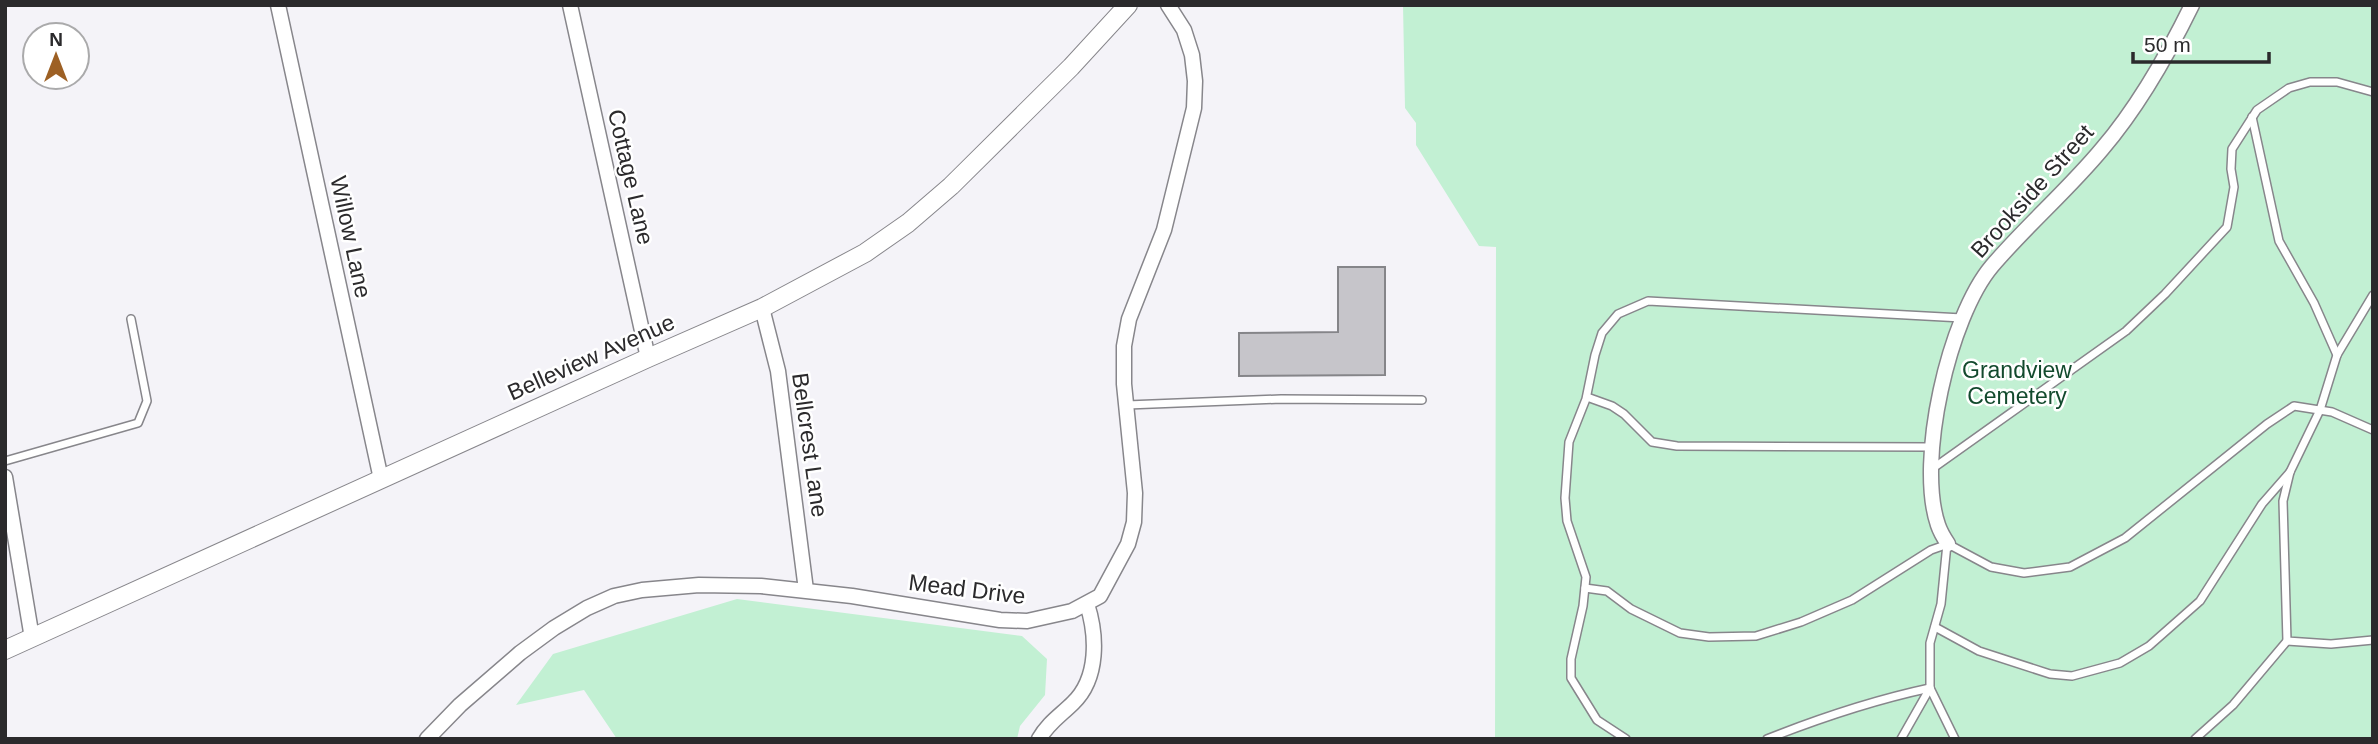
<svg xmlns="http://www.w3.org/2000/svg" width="2378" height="744" font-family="Helvetica,sans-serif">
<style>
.green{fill:#c2f0d3}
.building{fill:#c6c5ca;stroke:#858589;stroke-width:2}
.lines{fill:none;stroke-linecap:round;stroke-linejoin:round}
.service-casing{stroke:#87868b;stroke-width:10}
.minor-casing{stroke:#87868b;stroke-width:17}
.tertiary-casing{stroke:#87868b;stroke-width:20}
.service{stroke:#fff;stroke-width:7}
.minor{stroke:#fff;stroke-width:14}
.tertiary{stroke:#fff;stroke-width:18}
.labels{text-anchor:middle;stroke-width:5;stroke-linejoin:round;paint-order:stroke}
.street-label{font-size:23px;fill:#2b2a2c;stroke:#fff}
.park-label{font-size:23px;fill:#124a2d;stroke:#fff}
</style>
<rect width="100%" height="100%" fill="#f4f3f8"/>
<g class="green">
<path d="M 1403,5 L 2373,5 L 2373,739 L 1495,739 L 1496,247 L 1479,246 L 1416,145 L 1416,123 L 1405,108 Z"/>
<path d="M 737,599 L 1022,636 L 1047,659 L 1045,695 L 1020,726 L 1017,739 L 617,739 L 584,690 L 516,705 L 553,654 Z"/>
</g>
<path class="building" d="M 1338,267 L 1385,267 L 1385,375 L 1239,376 L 1239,333 L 1338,332 Z"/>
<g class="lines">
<g class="service-casing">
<g id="service">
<path d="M 2252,117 L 2279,241 L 2314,303 L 2337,355"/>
<path d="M 2373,295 L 2337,355 L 2320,410 L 2290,472 L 2283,501 L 2287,641 L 2331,644 L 2373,640"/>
<path d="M 1587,397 L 1612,406 L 1624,414 L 1652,442 L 1677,446 L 1931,447"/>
<path d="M 1127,405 L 1281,399 L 1422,400"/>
<path d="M 5,461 L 138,423 L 147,401 L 131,319"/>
<path d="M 1932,469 L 2126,331 L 2165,294 L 2227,227 L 2234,187 L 2231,169 L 2232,149 L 2257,110 L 2289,88 L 2310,82 L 2337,82 L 2373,92"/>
<path d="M 1947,544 L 1941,604 L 1930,643 L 1930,688 L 1955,739"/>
<path d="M 1948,544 L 1991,567 L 2024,573 L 2070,567 L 2125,538 L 2267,424 L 2294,406 L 2332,412 L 2373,430"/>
<path d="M 1585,588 L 1607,591 L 1631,609 L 1680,633 L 1709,637 L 1756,636 L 1801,622 L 1852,600 L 1931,550 L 1948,544"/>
<path d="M 1935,627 L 1979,651 L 2050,674 L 2072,676 L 2120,663 L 2149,646 L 2200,601 L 2262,504 L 2290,472"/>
<path d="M 1626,739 L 1597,720 L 1571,678 L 1571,659 L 1583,606 L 1586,577 L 1567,521 L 1565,498 L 1569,442 L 1586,399 L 1595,355 L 1602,333 L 1618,314 L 1648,301 L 1962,318"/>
<path d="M 1767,739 C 1820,718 1874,700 1930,688"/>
<path d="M 1901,739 L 1930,688"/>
<path d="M 2195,739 L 2233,705 L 2287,641"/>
</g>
</g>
<g class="minor-casing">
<g id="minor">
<path d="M 278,5 L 381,479"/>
<path d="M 570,5 L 648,358"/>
<path d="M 762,308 L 778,371 L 806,590"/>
<path d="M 5,477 L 32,638"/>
<path d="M 1948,544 C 1944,538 1940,531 1938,525 C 1916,461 1949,317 1992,266 C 2027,225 2068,190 2102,149 C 2139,106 2167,56 2192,5"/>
<path d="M 427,739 L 460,705 L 520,653 L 554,628 L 587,608 L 614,596 L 642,590 L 699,585 L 761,586 L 852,596 L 1000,620 L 1027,621 L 1072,611 L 1100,596 L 1128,544 L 1134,522 L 1135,493 L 1124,384 L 1124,346 L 1129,319 L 1164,230 L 1194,108 L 1195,81 L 1192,55 L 1184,30 L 1168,5"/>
<path d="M 1039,739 C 1048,723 1061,715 1073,703 C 1099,678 1097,635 1087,604"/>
</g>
</g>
<g class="tertiary-casing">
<path id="tertiary" d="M 5,650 L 648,358 L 762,308 L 865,253 L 908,223 L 951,186 L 1071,67 L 1128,5"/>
</g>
<use href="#service" class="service"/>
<use href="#minor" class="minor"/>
<use href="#tertiary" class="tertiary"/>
</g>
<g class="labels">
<g class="street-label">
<text transform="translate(631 177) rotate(77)" y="8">Cottage Lane</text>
<text transform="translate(2032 191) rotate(-48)" y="8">Brookside Street</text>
<text transform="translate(351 237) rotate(78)" y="8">Willow Lane</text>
<text transform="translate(591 357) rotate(-24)" y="8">Belleview Avenue</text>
<text transform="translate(810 445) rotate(82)" y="8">Bellcrest Lane</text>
<text transform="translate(967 589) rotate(7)" y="8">Mead Drive</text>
</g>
<g class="park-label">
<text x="2017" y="378">Grandview<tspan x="2017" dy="26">Cemetery</tspan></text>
</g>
</g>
<rect width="2378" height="744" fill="none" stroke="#2b2a2c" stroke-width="14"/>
<g transform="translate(56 56)"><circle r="33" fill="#ffffff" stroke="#aaaaab" stroke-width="2"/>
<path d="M0-5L12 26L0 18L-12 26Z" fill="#9d6024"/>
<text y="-10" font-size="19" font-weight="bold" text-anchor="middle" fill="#2b2a2c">N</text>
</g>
<path d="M2133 52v10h136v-10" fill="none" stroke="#2b2a2c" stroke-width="3.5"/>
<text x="2144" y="52" font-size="21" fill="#2b2a2c" stroke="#ffffff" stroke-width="5" paint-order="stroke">50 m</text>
</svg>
